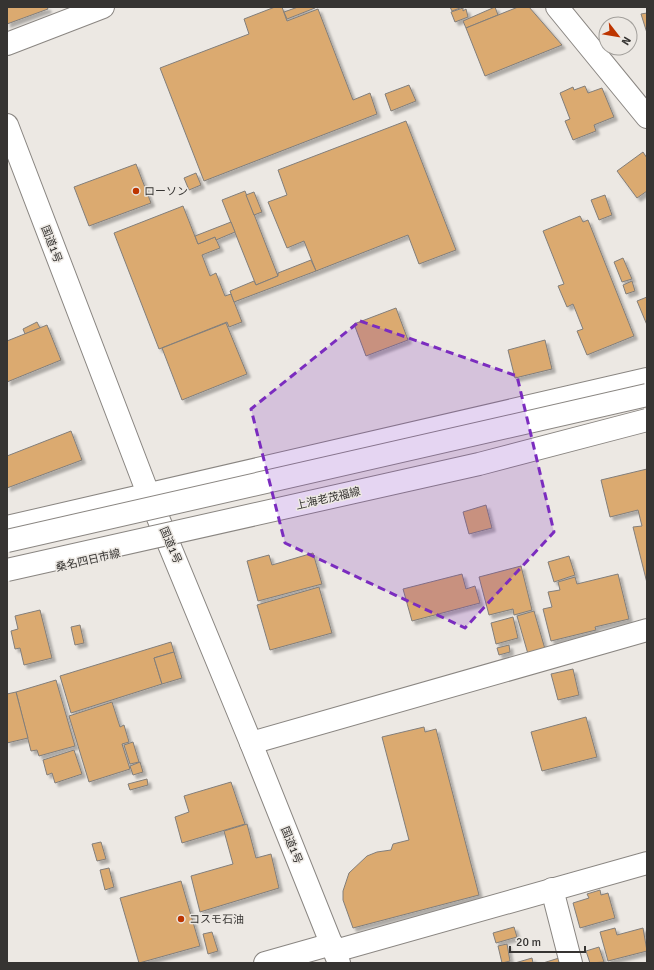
<svg xmlns="http://www.w3.org/2000/svg" width="654" height="970" font-family="Signika,'Noto Sans JP',sans-serif">
<style>
.building{fill:#dbaa70;stroke:#827e7a;filter:url(#shadow)}
.lines{fill:none;stroke-linecap:round;stroke-linejoin:round}
.minor-casing{stroke:#8a8682;stroke-width:24}
.major-casing{stroke:#8a8682;stroke-width:24}
.highway-casing{stroke:#8a8682;stroke-width:24}
.minor{stroke:#fff;stroke-width:22}
.major{stroke:#fff;stroke-width:22}
.highway{stroke:#fff;stroke-width:22}
.major-bridge-casing{stroke:#8a8682;stroke-width:24;stroke-linecap:butt}
.major-bridge{stroke:#fff;stroke-width:22}
.marked{fill:#7b2cbf;fill-opacity:0.2;stroke:#7b2cbf;stroke-width:3;stroke-dasharray:8 5;stroke-linejoin:round}
.poi-dot{fill:#bd3500;stroke:#ece8e3;stroke-width:1.5}
.labels{text-anchor:middle;stroke-width:3;stroke-linejoin:round;paint-order:stroke}
.poi-label{font-size:11px;fill:#363432;stroke:#ece8e3;text-anchor:start}
.street-label{font-size:11px;fill:#363432;stroke:#ece8e3}
</style>
<defs>
<filter id="shadow"><feDropShadow dx="3.5" dy="3.5" stdDeviation="1" flood-color="#0004"/></filter>
</defs>
<rect width="100%" height="100%" fill="#ece8e3"/>
<g class="building">
<path d="M 7,7 L 47,7 L 48,9 L 7,24 Z"/>
<path d="M 275,7 L 282,7 L 287,21 L 318,9 L 353,100 L 370,93 L 377,114 L 204,181 L 160,68 L 249,34 L 244,19 Z"/>
<path d="M 298,7 L 314,7 L 315,8 L 287,19 L 284,12 Z"/>
<path d="M 450,7 L 460,7 L 460,8 L 452,11 Z"/>
<path d="M 495,7 L 498,15 L 466,28 L 463,21 Z"/>
<path d="M 518,7 L 529,7 L 562,45 L 485,76 L 466,28 Z"/>
<path d="M 463,8 L 463,11 L 466,9 L 468,17 L 455,22 L 451,12 Z"/>
<path d="M 647,13 L 647,33 L 641,14 Z"/>
<path d="M 409,85 L 416,101 L 391,111 L 385,94 Z"/>
<path d="M 585,86 L 588,93 L 602,88 L 614,117 L 594,125 L 596,131 L 573,140 L 565,121 L 570,119 L 560,93 L 573,87 L 574,90 Z"/>
<path d="M 406,121 L 456,250 L 419,264 L 408,235 L 316,271 L 304,241 L 287,248 L 268,202 L 287,195 L 278,170 Z"/>
<path d="M 643,152 L 647,158 L 647,191 L 637,198 L 617,171 Z"/>
<path d="M 136,164 L 151,203 L 89,226 L 74,187 Z"/>
<path d="M 196,173 L 201,185 L 189,190 L 184,178 Z"/>
<path d="M 245,191 L 278,276 L 256,285 L 222,200 Z"/>
<path d="M 254,192 L 262,212 L 254,215 L 246,195 Z"/>
<path d="M 605,195 L 612,215 L 599,220 L 591,200 Z"/>
<path d="M 183,206 L 198,244 L 215,237 L 220,248 L 202,255 L 210,276 L 216,273 L 225,296 L 231,294 L 242,322 L 229,327 L 227,322 L 159,349 L 114,233 Z"/>
<path d="M 580,216 L 583,222 L 588,220 L 634,336 L 587,355 L 577,331 L 583,329 L 573,304 L 567,307 L 558,286 L 564,284 L 543,231 Z"/>
<path d="M 231,222 L 235,232 L 216,240 L 215,237 L 198,244 L 195,236 Z"/>
<path d="M 623,258 L 632,279 L 622,282 L 614,262 Z"/>
<path d="M 311,260 L 316,271 L 234,302 L 230,291 L 254,281 L 256,285 L 278,276 L 278,273 Z"/>
<path d="M 632,281 L 635,291 L 626,294 L 623,285 Z"/>
<path d="M 647,297 L 647,325 L 637,301 Z"/>
<path d="M 396,308 L 408,340 L 366,356 L 354,324 Z"/>
<path d="M 37,322 L 40,328 L 25,334 L 23,329 Z"/>
<path d="M 226,323 L 247,374 L 182,400 L 162,348 Z"/>
<path d="M 47,325 L 61,360 L 7,382 L 7,341 Z"/>
<path d="M 545,340 L 552,369 L 515,378 L 508,350 Z"/>
<path d="M 71,431 L 82,460 L 7,488 L 7,456 Z"/>
<path d="M 647,469 L 647,583 L 633,527 L 642,526 L 638,510 L 610,517 L 601,480 Z"/>
<path d="M 486,505 L 492,528 L 469,534 L 463,512 Z"/>
<path d="M 313,553 L 322,584 L 258,601 L 247,561 L 269,555 L 272,565 Z"/>
<path d="M 569,556 L 575,575 L 554,582 L 548,562 Z"/>
<path d="M 521,566 L 532,610 L 514,615 L 513,609 L 489,615 L 479,577 Z"/>
<path d="M 462,574 L 466,589 L 475,586 L 480,603 L 412,621 L 403,589 Z"/>
<path d="M 618,574 L 629,619 L 595,627 L 596,630 L 551,641 L 543,609 L 552,607 L 548,592 L 560,590 L 558,582 L 575,577 L 577,584 Z"/>
<path d="M 319,587 L 332,633 L 270,650 L 257,605 Z"/>
<path d="M 40,610 L 52,658 L 24,665 L 20,648 L 15,649 L 11,631 L 18,629 L 15,616 Z"/>
<path d="M 534,611 L 545,649 L 528,654 L 517,616 Z"/>
<path d="M 513,617 L 518,638 L 496,644 L 491,623 Z"/>
<path d="M 80,625 L 84,643 L 75,645 L 71,627 Z"/>
<path d="M 171,642 L 174,652 L 154,658 L 162,684 L 71,713 L 60,676 Z"/>
<path d="M 509,645 L 510,652 L 499,655 L 497,648 Z"/>
<path d="M 174,652 L 182,678 L 162,684 L 154,658 Z"/>
<path d="M 573,669 L 579,695 L 558,700 L 551,674 Z"/>
<path d="M 56,680 L 75,746 L 39,756 L 37,750 L 31,751 L 16,692 Z"/>
<path d="M 16,692 L 28,738 L 7,743 L 7,694 Z"/>
<path d="M 112,702 L 120,727 L 124,725 L 129,742 L 122,744 L 130,769 L 89,782 L 69,716 Z"/>
<path d="M 586,717 L 597,757 L 542,771 L 531,732 Z"/>
<path d="M 424,727 L 425,732 L 436,729 L 479,895 L 353,928 L 343,900 L 343,891 L 349,873 L 367,856 L 377,852 L 391,850 L 393,844 L 409,840 L 382,737 Z"/>
<path d="M 133,742 L 139,762 L 130,764 L 124,745 Z"/>
<path d="M 74,750 L 82,774 L 55,783 L 52,773 L 47,775 L 43,760 Z"/>
<path d="M 140,762 L 143,772 L 133,775 L 130,766 Z"/>
<path d="M 147,779 L 148,785 L 130,790 L 128,784 Z"/>
<path d="M 231,782 L 245,824 L 182,843 L 175,817 L 189,812 L 184,796 Z"/>
<path d="M 247,824 L 256,858 L 271,854 L 279,888 L 200,912 L 191,876 L 233,864 L 224,831 Z"/>
<path d="M 101,842 L 106,859 L 97,861 L 92,844 Z"/>
<path d="M 109,868 L 114,887 L 105,890 L 100,870 Z"/>
<path d="M 181,881 L 200,946 L 139,963 L 120,898 Z"/>
<path d="M 600,890 L 601,895 L 608,893 L 615,918 L 580,928 L 573,903 L 589,898 L 587,894 Z"/>
<path d="M 514,927 L 517,937 L 496,943 L 493,933 Z"/>
<path d="M 615,928 L 617,935 L 643,928 L 647,951 L 608,961 L 600,932 Z"/>
<path d="M 212,932 L 218,951 L 208,954 L 203,934 Z"/>
<path d="M 507,944 L 510,961 L 502,963 L 498,946 Z"/>
<path d="M 599,947 L 604,962 L 590,963 L 586,951 Z"/>
<path d="M 532,958 L 533,963 L 515,963 Z"/>
<path d="M 559,958 L 563,963 L 543,963 Z"/>
</g>
<g class="lines">
<g class="minor-casing">
<g id="minor">
<path d="M 557,7 L 647,117"/>
<path d="M 7,44 L 103,7"/>
<path d="M 251,743 L 647,630"/>
<path d="M 552,889 L 571,963"/>
<path d="M 335,951 L 647,863"/>
<path d="M 265,963 L 332,944"/>
</g>
</g>
<g class="major-casing">
<path id="major" d="M 7,527 L 647,379"/>
</g>
<g class="highway-casing">
<path id="highway" d="M 7,125 L 149,496 L 251,743 L 339,963"/>
</g>
<use href="#minor" class="minor"/>
<use href="#major" class="major"/>
<use href="#highway" class="highway"/>
<g class="major-bridge-casing">
<g id="major-bridge">
<path d="M 7,541 L 647,395"/>
<path d="M 7,570 L 479,464 L 647,420"/>
</g>
</g>
<use href="#major-bridge" class="major-bridge"/>
</g>
<path class="marked" d="M 360,321 L 517,376 L 554,532 L 465,628 L 285,543 L 251,409 Z"/>
<g class="poi-dot">
<circle cx="136" cy="191" r="4"/>
<circle cx="181" cy="919" r="4"/>
</g>
<g class="labels">
<g class="poi-label">
<text x="144" y="195">ローソン</text>
<text x="189" y="923">コスモ石油</text>
</g>
<g class="street-label">
<text transform="translate(52 244) rotate(69)" y="4">国道1号</text>
<text transform="translate(328 498) rotate(-13)" y="4">上海老茂福線</text>
<text transform="translate(171 545) rotate(67)" y="4">国道1号</text>
<text transform="translate(88 560) rotate(-13)" y="4">桑名四日市線</text>
<text transform="translate(292 845) rotate(68)" y="4">国道1号</text>
</g>
</g>
<rect width="654" height="970" fill="none" stroke="#363432" stroke-width="16"/>
<g transform="translate(618 36) rotate(121)"><circle r="19" fill="#ece8e3" stroke="#a3a09c"/>
<path d="M0-3L7 15L0 10L-7 15Z" fill="#bd3500"/>
<text y="-6" font-size="11" font-weight="bold" text-anchor="middle" fill="#363432">N</text>
</g>
<path d="M510 946v6h75v-6" fill="none" stroke="#363432" stroke-width="2"/>
<text x="516" y="946" font-size="12" fill="#363432" stroke="#ece8e3" stroke-width="3" paint-order="stroke">20 m</text>
</svg>
